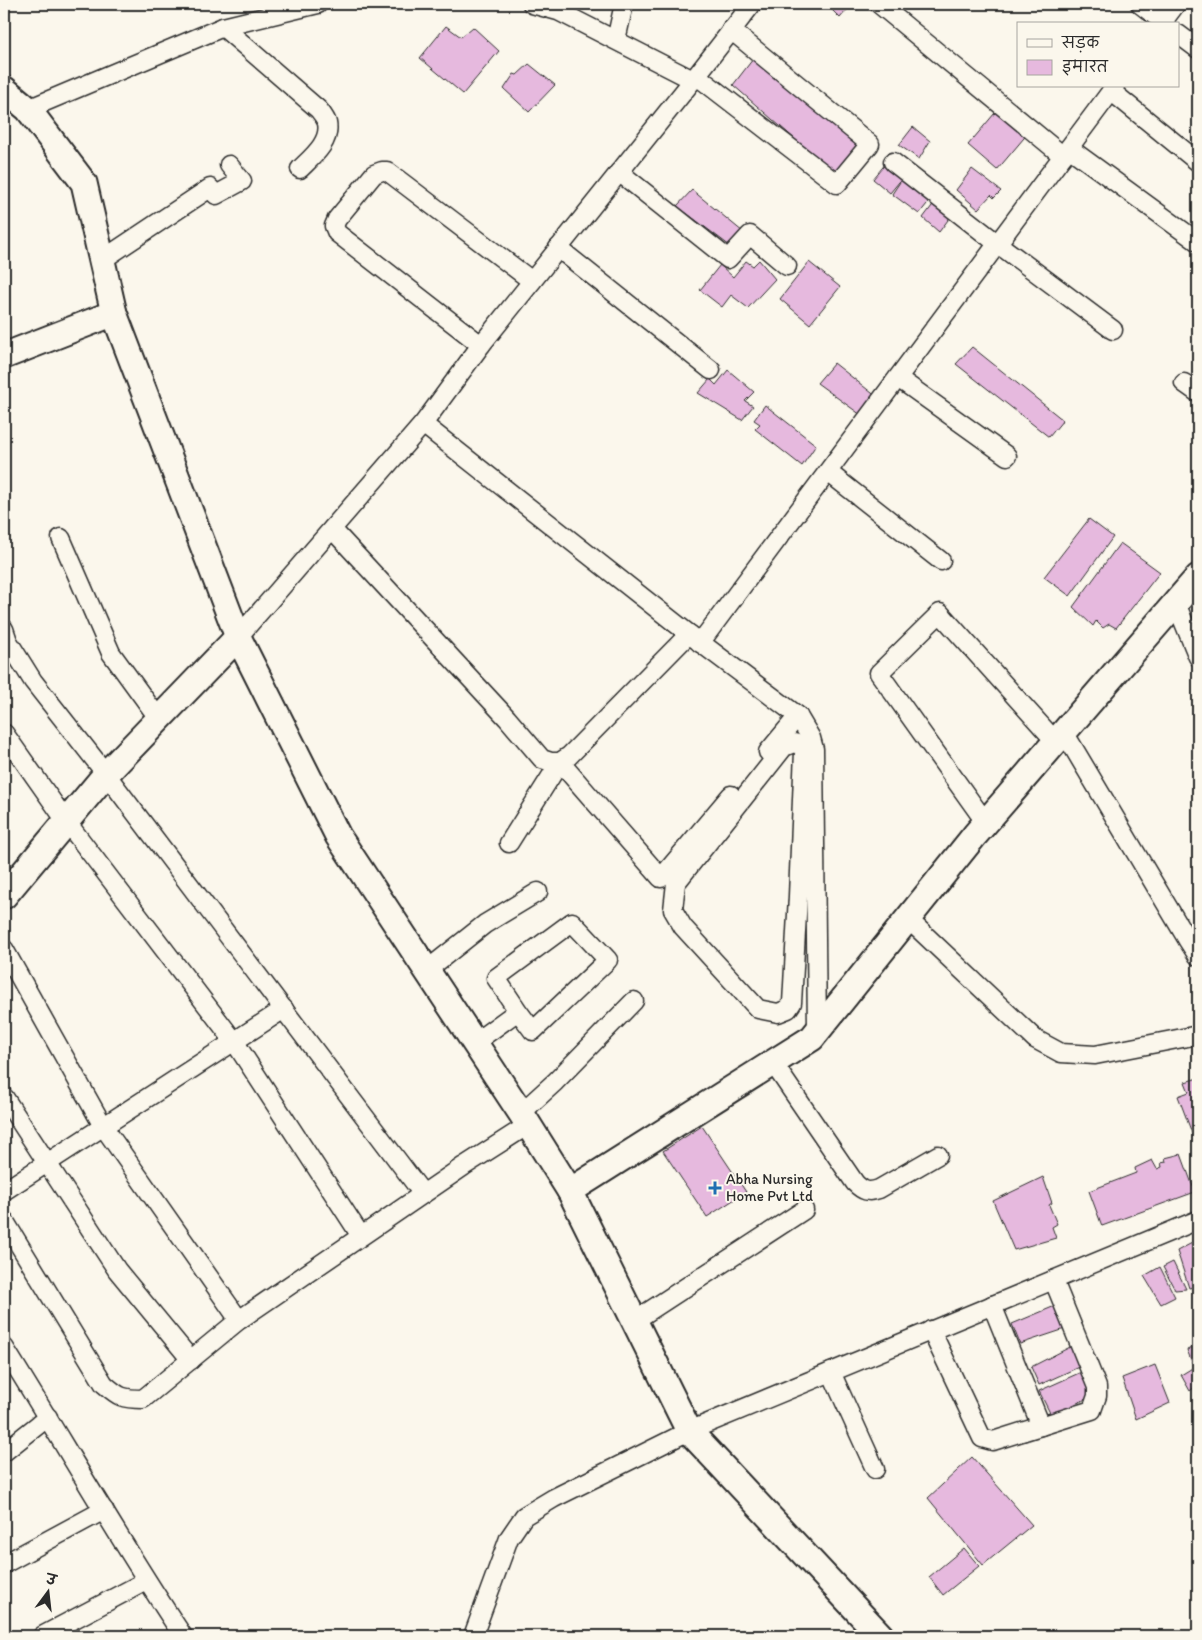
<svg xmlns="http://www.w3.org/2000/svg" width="1202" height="1640" font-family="Itim,'Playpen Sans Deva',sans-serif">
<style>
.building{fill:#e6b9de;stroke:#2b2b2b}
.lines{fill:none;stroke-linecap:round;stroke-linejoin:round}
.street-casing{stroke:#2b2b2b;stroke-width:21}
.secondary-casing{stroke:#2b2b2b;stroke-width:29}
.street{stroke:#fbf7ec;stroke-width:18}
.secondary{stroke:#fbf7ec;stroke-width:25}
.poi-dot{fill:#1f6fb2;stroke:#fbf7ec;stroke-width:2}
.labels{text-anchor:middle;stroke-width:4;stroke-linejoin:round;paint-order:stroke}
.poi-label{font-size:15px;fill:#2b2b2b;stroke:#fbf7ec;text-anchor:start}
</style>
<rect width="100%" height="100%" fill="#fbf7ec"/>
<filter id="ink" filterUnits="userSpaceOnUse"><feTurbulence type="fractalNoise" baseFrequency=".02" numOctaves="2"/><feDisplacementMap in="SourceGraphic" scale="10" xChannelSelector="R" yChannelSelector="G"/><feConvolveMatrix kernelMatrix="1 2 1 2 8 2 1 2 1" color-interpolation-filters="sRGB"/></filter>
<g filter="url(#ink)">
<g class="building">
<path d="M 826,4 L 852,4 L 840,18 Z"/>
<path d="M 446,26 L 461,37 L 473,27 L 499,51 L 463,94 L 420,58 Z"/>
<path d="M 753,59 L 858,144 L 836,175 L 733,85 Z"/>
<path d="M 529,64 L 555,85 L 529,112 L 504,89 L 514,74 L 517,75 Z"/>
<path d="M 1000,107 L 1029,132 L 997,170 L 968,145 Z"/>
<path d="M 913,127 L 930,141 L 919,159 L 899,145 Z"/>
<path d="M 887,162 L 904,176 L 890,193 L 873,179 Z"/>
<path d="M 972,169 L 1001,191 L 994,198 L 991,195 L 978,209 L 956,190 Z"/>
<path d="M 904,176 L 931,199 L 919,214 L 892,194 Z"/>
<path d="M 692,190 L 743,232 L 730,246 L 677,206 Z"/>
<path d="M 935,202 L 951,216 L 939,232 L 923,218 Z"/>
<path d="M 759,260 L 775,279 L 748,308 L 731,295 L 722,307 L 700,290 L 720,265 L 733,277 L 746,261 L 753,266 Z"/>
<path d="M 809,262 L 840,287 L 810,324 L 780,299 Z"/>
<path d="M 972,347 L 1063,420 L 1049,437 L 956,364 Z"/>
<path d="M 834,363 L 877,397 L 861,415 L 817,383 Z"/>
<path d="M 728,370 L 754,392 L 745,401 L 753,406 L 742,420 L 698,393 L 710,379 L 716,385 Z"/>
<path d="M 765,405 L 816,445 L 802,466 L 755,429 L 760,424 L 754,420 Z"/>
<path d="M 1089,519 L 1113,537 L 1070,596 L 1044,577 Z"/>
<path d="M 1120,543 L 1160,572 L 1116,628 L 1109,624 L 1103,628 L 1096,621 L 1093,626 L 1073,607 Z"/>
<path d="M 1198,1078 L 1198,1149 L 1178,1096 L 1189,1092 L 1185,1082 Z"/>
<path d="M 702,1126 L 746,1192 L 707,1217 L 663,1151 Z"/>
<path d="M 1181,1154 L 1195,1192 L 1102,1226 L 1089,1191 L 1136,1173 L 1135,1168 L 1152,1160 L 1157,1169 L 1162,1167 L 1161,1163 L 1166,1162 L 1165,1158 Z"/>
<path d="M 1043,1177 L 1052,1203 L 1049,1205 L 1057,1224 L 1052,1227 L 1056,1238 L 1014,1250 L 993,1201 Z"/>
<path d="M 1192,1243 L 1198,1257 L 1198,1286 L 1189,1288 L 1177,1251 Z"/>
<path d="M 1173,1262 L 1186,1289 L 1175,1290 L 1163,1267 Z"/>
<path d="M 1160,1267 L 1175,1297 L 1161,1304 L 1144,1276 Z"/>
<path d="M 1055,1306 L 1065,1329 L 1020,1344 L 1012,1324 Z"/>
<path d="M 1076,1344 L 1083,1365 L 1039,1385 L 1031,1367 Z"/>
<path d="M 1198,1345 L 1198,1387 L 1196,1386 L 1190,1391 L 1181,1375 L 1194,1367 L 1187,1350 Z"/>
<path d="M 1155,1365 L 1170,1403 L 1136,1419 L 1122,1378 Z"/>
<path d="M 1088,1369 L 1099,1393 L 1051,1415 L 1039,1391 Z"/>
<path d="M 972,1457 L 1032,1525 L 983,1565 L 928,1498 Z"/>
<path d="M 964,1548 L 979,1566 L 943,1595 L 929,1577 Z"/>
</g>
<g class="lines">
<g class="street-casing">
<g id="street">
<path d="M 532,4 L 558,11 L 693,80"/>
<path d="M 879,4 L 1063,156"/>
<path d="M 1140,4 L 1166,24"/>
<path d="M 1161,24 L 1176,4"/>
<path d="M 223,27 L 319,110 C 322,114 326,119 327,123 C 331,142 312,157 300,169"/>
<path d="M 1178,34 L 1198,49"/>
<path d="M 616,40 L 624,4"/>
<path d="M 697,76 L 837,184 L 870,144 L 731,30"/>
<path d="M 1111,91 L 1198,162"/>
<path d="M 28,109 L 223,27 L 318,4"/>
<path d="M 1069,148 L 1198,242"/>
<path d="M 893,162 L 998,244 L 1113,330"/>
<path d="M 619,172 L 728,259 L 750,235 L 787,266"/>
<path d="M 558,248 L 711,370"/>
<path d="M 102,260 L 210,188 L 216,195 L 242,181 L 229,165"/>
<path d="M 481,345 L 337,233 L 334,226 L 337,219 L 374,174 L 382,171 L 387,171 L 532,281"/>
<path d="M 898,378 L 1007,456"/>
<path d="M 1184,383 L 1198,393"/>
<path d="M 423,424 L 689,634 L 798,716 L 811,738 L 814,749 L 817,1032"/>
<path d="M 828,472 L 941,561"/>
<path d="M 332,529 L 507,718 L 542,759 L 551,762 L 560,762 L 569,756 L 689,634"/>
<path d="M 61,538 L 111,653 L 159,719"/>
<path d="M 1176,603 L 1198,657"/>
<path d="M 4,629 L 8,641 L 33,681 L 106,774 L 423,1194"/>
<path d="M 238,637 L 423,424 L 481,345 L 693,80 L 752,4"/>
<path d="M 700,643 L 1115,86"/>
<path d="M 1064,732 L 1187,939 L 1198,956"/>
<path d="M 4,733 L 66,821 L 234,1041 L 361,1236"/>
<path d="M 794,743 L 802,746 L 804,751 L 798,896 L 792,1003 L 788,1009 L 778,1013 L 758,1009 L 683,927 L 673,910 L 676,883 L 784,747 Z"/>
<path d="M 768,752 L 798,716"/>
<path d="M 986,823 L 879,673 L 940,613 L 1056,742"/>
<path d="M 509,843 L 560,762 L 661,878 L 731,795"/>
<path d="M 908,919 L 1035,1039 L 1061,1053 L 1095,1055 L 1198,1035"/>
<path d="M 4,949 L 103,1126 L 239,1320"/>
<path d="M 427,970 L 485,924 L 538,892"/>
<path d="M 474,1043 L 518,1011 L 496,978 L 572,922 L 608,960 L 533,1031 L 518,1011"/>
<path d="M 773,1063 L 855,1183 C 863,1191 868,1193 879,1189 L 938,1155"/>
<path d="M 4,1097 L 117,1270 L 191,1360"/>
<path d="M 521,1113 L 555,1082 L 634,1001"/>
<path d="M 4,1191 L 284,1009"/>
<path d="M 4,1220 L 104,1384 C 119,1397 122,1399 143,1399 L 239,1320 L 464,1166 L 528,1125"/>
<path d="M 992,1305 L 1041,1426"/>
<path d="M 634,1321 L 804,1210"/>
<path d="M 931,1330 L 982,1438 L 993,1441 L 1092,1410 L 1097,1396 L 1097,1387 L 1056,1286 L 1053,1280"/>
<path d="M 4,1347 C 64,1443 120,1542 183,1636"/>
<path d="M 831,1372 L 875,1469"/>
<path d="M 4,1452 L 48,1417"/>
<path d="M 4,1564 L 104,1510"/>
<path d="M 42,1636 L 146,1581"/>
<path d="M 473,1636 L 509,1538 L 524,1516 L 554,1498 L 689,1431 L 1198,1220"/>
</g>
</g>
<g class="secondary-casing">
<g id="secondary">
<path d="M 4,89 L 28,109 L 84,183 L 114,313 L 238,637 L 338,836 L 521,1113 L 570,1191 L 689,1431 L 881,1636"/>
<path d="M 4,356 L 114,313"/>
<path d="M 4,896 L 106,774 L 238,637"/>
<path d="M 570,1191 L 812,1038 L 975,835 L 1198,577"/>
</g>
</g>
<use href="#street" class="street"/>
<use href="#secondary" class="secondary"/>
</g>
</g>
<path class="poi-dot" d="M712.5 1180.5h5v5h5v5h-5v5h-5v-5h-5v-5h5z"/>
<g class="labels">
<g class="poi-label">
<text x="726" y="1184">Abha Nursing<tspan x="726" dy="17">Home Pvt Ltd</tspan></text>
</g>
</g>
<rect width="1202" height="1640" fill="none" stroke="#fbf7ec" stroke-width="20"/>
<rect x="10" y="10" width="1182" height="1620" fill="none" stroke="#2b2b2b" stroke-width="2" filter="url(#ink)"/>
<rect x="1017" y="22" width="162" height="65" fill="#fbf7ec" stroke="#a8a59f"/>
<rect x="1027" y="39" width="25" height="8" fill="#fbf7ec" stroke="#a8a59f"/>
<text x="1062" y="48" font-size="15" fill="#2b2b2b">सड़क</text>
<rect x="1027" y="60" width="25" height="15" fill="#e6b9de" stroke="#a8a59f"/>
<text x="1062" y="72" font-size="15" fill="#2b2b2b">इमारत</text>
<g transform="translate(48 1592) rotate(15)" stroke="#fbf7ec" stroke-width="4" paint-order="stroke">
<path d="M0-4L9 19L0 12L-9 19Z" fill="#2b2b2b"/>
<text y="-8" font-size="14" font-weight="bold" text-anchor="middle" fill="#2b2b2b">उ</text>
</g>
</svg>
